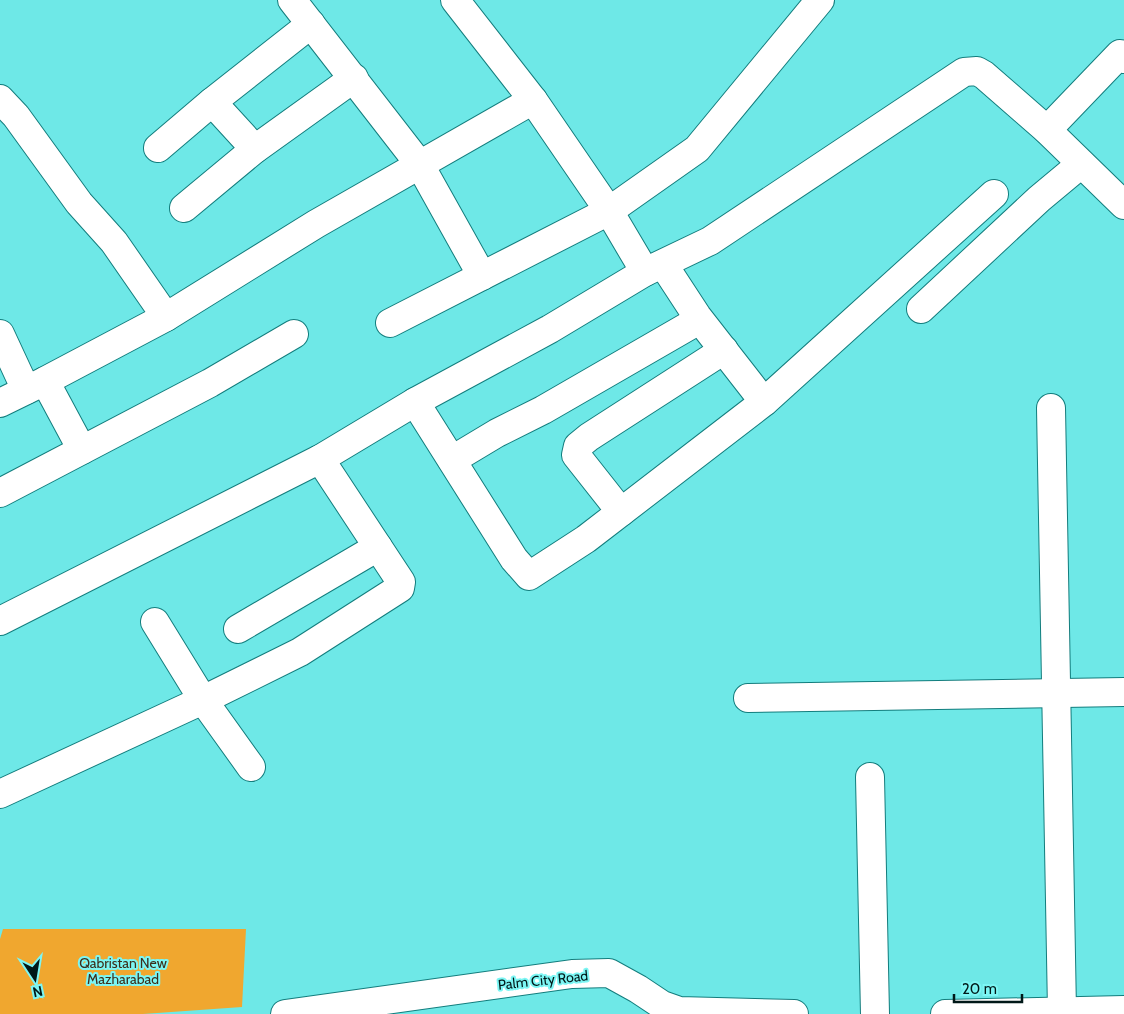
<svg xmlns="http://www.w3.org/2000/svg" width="1124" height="1014" font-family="Cabin,sans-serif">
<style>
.green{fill:#f0a72f}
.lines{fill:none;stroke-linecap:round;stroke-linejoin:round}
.minor-casing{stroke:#137d7d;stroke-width:30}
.minor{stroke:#fff;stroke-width:28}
.labels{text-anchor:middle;stroke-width:4;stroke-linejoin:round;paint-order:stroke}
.park-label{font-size:14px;fill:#3d2f1c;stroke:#7cf6f4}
.street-label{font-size:14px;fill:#001818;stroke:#7cf6f4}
</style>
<rect width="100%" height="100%" fill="#6ee8e7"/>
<path class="green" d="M 3,929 L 246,929 L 242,1007 L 143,1014 L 0,1014 L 0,939 Z"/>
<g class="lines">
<g class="minor-casing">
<g id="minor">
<path d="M 292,0 L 420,165 L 482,276"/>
<path d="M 455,0 L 533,100 L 609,211 L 645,272"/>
<path d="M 0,99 L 16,116 L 79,203 L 114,242 L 166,317"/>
<path d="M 212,102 L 255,149"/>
<path d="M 1047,130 L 1120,54 L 1124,59"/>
<path d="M 158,148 L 212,102 L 311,24"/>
<path d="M 184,208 L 255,149 L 354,78"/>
<path d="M 663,264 L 697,316 L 764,402"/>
<path d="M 921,309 L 1039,199 L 1081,164"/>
<path d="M 390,323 L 609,211 L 697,149 L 820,0"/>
<path d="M 0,334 L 26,390"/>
<path d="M 45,381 L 82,450"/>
<path d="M 415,402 L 514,559 L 529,576 L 586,539 L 764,402 L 994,194"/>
<path d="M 0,403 L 45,381 L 166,317 L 316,224 L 533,100"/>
<path d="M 1051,408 L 1062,1011"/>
<path d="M 452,460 L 497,433 L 543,410 L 699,320"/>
<path d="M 0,493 L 210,383 L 294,334"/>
<path d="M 621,512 L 576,455 L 578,446 L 589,437 L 724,350"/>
<path d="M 0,621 L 320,459 L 415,402 L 550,329 L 645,272 L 710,241 L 964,72 L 977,71 L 984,75 L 1047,130 L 1124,205"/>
<path d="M 155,622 L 203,700 L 251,767"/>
<path d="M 238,629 L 378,547"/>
<path d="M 748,698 L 1124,692"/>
<path d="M 870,777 L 875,1014"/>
<path d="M 0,794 L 203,700 L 300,652 L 400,588 L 401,582 L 320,459"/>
<path d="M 285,1014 L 572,974 L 609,973 L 638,989 L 662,1005 L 679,1011 L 794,1014"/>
<path d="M 945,1014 L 1124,1010"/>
</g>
</g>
<use href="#minor" class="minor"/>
</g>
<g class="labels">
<g class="park-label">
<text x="123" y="968">Qabristan New<tspan x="123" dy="16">Mazharabad</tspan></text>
</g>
<g class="street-label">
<text transform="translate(543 980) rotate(-6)" y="5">Palm City Road</text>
</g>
</g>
<g transform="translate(35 979) rotate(168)" stroke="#7cf6f4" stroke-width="4" paint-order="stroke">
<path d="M0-4L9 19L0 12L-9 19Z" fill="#001818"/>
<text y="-8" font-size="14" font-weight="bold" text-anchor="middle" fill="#001818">N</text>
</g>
<path d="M954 994v8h68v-8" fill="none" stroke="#001818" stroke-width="2.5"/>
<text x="962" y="994" font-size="15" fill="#001818" stroke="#7cf6f4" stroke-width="4" paint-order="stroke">20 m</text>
</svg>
